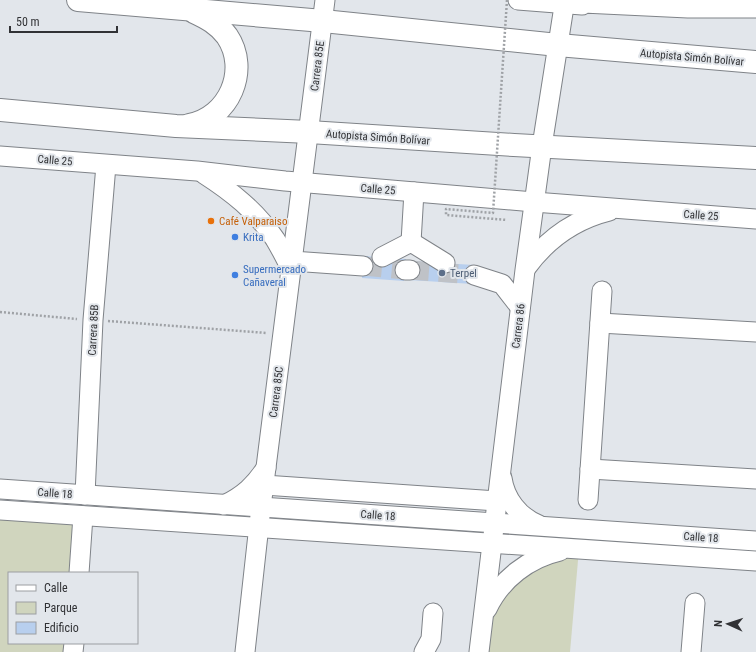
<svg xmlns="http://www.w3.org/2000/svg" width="756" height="652" font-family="'Roboto Condensed',sans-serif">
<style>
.green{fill:#d0d5be}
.building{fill:#b8cfee}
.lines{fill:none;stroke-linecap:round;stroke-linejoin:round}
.minor-tunnel{stroke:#bfc2c7;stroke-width:19;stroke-dasharray:19 10;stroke-linecap:butt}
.minor-casing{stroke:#7f8388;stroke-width:21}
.highway-casing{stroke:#7f8388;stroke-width:24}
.path{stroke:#9fa2a6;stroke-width:2.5;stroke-dasharray:2 2;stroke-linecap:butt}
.minor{stroke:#fff;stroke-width:19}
.highway{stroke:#fff;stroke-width:22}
.path-bridge{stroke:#9fa2a6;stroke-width:2.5;stroke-dasharray:2 2;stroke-linecap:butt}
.food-dot{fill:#e8710a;stroke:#e2e6eb;stroke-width:1.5}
.shop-dot{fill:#3f7fe0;stroke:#e2e6eb;stroke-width:1.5}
.service-dot{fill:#5c6f8a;stroke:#e2e6eb;stroke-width:1.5}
.labels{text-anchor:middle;stroke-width:4;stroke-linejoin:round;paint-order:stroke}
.street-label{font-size:11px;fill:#313235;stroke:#e2e6eb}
.food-label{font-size:11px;fill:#c56008;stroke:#e2e6eb;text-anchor:start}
.shop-label{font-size:11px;fill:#366cbe;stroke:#e2e6eb;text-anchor:start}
.service-label{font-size:11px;fill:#4e5e75;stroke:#e2e6eb;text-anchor:start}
</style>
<rect width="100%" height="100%" fill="#e2e6eb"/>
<g class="green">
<path d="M 0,519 L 76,524 L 73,573 L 9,573 L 9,643 L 67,643 L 66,652 L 0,652 Z"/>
<path d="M 579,549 L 570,652 L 479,652 L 506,581 Z"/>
</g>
<g class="building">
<path d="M 364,256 L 406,259 L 404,281 L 362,278 Z"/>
<path d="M 411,261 L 474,265 L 473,284 L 409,280 Z"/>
</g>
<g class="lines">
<g class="minor-tunnel">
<path d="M 363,266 L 405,270"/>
<path d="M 410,270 L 474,275"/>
</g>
<g class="minor-casing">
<g id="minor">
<path d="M 518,0 L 582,5 L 583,3 L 688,8 L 756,8"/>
<path d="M 0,156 L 197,171 L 285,181 L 534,202 L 756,219"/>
<path d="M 204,174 C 232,192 256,211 275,239 C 281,249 286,259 291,269"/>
<path d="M 411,242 L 414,192"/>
<path d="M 382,257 L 411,242 L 445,263"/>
<path d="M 292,261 L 363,266"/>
<path d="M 526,268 C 547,239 573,220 609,211"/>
<path d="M 405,270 L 410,270"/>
<path d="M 474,275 L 502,284 L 520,307"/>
<path d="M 600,323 L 756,332"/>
<path d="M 590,469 L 756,479"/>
<path d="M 502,478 C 505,499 519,517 539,525"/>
<path d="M 264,485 L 497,501"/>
<path d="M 0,489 L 756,541"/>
<path d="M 85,495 L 93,320 L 106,165"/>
<path d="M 588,500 L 602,291"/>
<path d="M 224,505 C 243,496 255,485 266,468"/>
<path d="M 0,510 L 756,561"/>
<path d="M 79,573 L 83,516"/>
<path d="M 487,609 C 501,579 529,558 560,551"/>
<path d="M 73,652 L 74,643"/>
<path d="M 245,652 L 261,507 L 325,0"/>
<path d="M 424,652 L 431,639 L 433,613"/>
<path d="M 479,652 L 525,270 L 542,146 L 565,0"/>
<path d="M 691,652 L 695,603"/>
</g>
</g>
<g class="highway-casing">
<g id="highway">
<path d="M 78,0 L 323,21 L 558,45 L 756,62"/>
<path d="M 0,110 L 176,126 L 309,132 L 514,145 L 756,158"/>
<path d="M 189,125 C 229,118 250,70 227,36 C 218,24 207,18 194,12"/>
</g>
</g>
<g class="path">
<path d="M 0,312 L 77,319"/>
<path d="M 108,321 L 267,333"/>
</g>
<use href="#minor" class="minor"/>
<use href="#highway" class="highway"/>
<path class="path-bridge" d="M 507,0 L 493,213 L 446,209 L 446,215 L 507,220"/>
</g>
<circle class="food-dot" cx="211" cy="221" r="4"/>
<g class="shop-dot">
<circle cx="235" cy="237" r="4"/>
<circle cx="235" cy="275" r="4"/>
</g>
<circle class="service-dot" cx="442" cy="273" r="4"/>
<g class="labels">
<g class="street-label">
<text transform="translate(692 57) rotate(5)" y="4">Autopista Simón Bolívar</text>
<text transform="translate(317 66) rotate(-83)" y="4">Carrera 85E</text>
<text transform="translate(378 137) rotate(4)" y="4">Autopista Simón Bolívar</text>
<text transform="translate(55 160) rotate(5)" y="4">Calle 25</text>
<text transform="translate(378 189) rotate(5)" y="4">Calle 25</text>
<text transform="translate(701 215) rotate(4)" y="4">Calle 25</text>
<text transform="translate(518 326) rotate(-83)" y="4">Carrera 86</text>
<text transform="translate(93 330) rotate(-87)" y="4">Carrera 85B</text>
<text transform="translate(276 392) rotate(-83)" y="4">Carrera 85C</text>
<text transform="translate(55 493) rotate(4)" y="4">Calle 18</text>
<text transform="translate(378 515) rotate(4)" y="4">Calle 18</text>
<text transform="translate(701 537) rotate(4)" y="4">Calle 18</text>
</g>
<g class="food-label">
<text x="219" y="225">Café Valparaiso</text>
</g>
<g class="shop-label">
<text x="243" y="241">Krita</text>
<text x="243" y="273">Supermercado<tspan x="243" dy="13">Cañaveral</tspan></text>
</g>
<g class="service-label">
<text x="450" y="277">Terpel</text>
</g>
</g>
<rect x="8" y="572" width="130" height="72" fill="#e2e6eb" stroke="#9b9ea2"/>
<rect x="16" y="585" width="20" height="6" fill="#ffffff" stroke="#9b9ea2"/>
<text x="44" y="592" font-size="12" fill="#313235">Calle</text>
<rect x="16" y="602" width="20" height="12" fill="#d0d5be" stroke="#9b9ea2"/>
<text x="44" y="612" font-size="12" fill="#313235">Parque</text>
<rect x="16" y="622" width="20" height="12" fill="#b8cfee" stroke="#9b9ea2"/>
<text x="44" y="632" font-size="12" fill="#313235">Edificio</text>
<g transform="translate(728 624) rotate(273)" stroke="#e2e6eb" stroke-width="3" paint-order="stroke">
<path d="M0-3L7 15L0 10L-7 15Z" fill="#313235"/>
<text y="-6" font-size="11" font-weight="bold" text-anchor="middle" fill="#313235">N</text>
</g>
<path d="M10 26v6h107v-6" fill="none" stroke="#313235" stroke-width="2"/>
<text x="16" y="26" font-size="12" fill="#313235" stroke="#e2e6eb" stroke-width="3" paint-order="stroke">50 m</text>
</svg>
